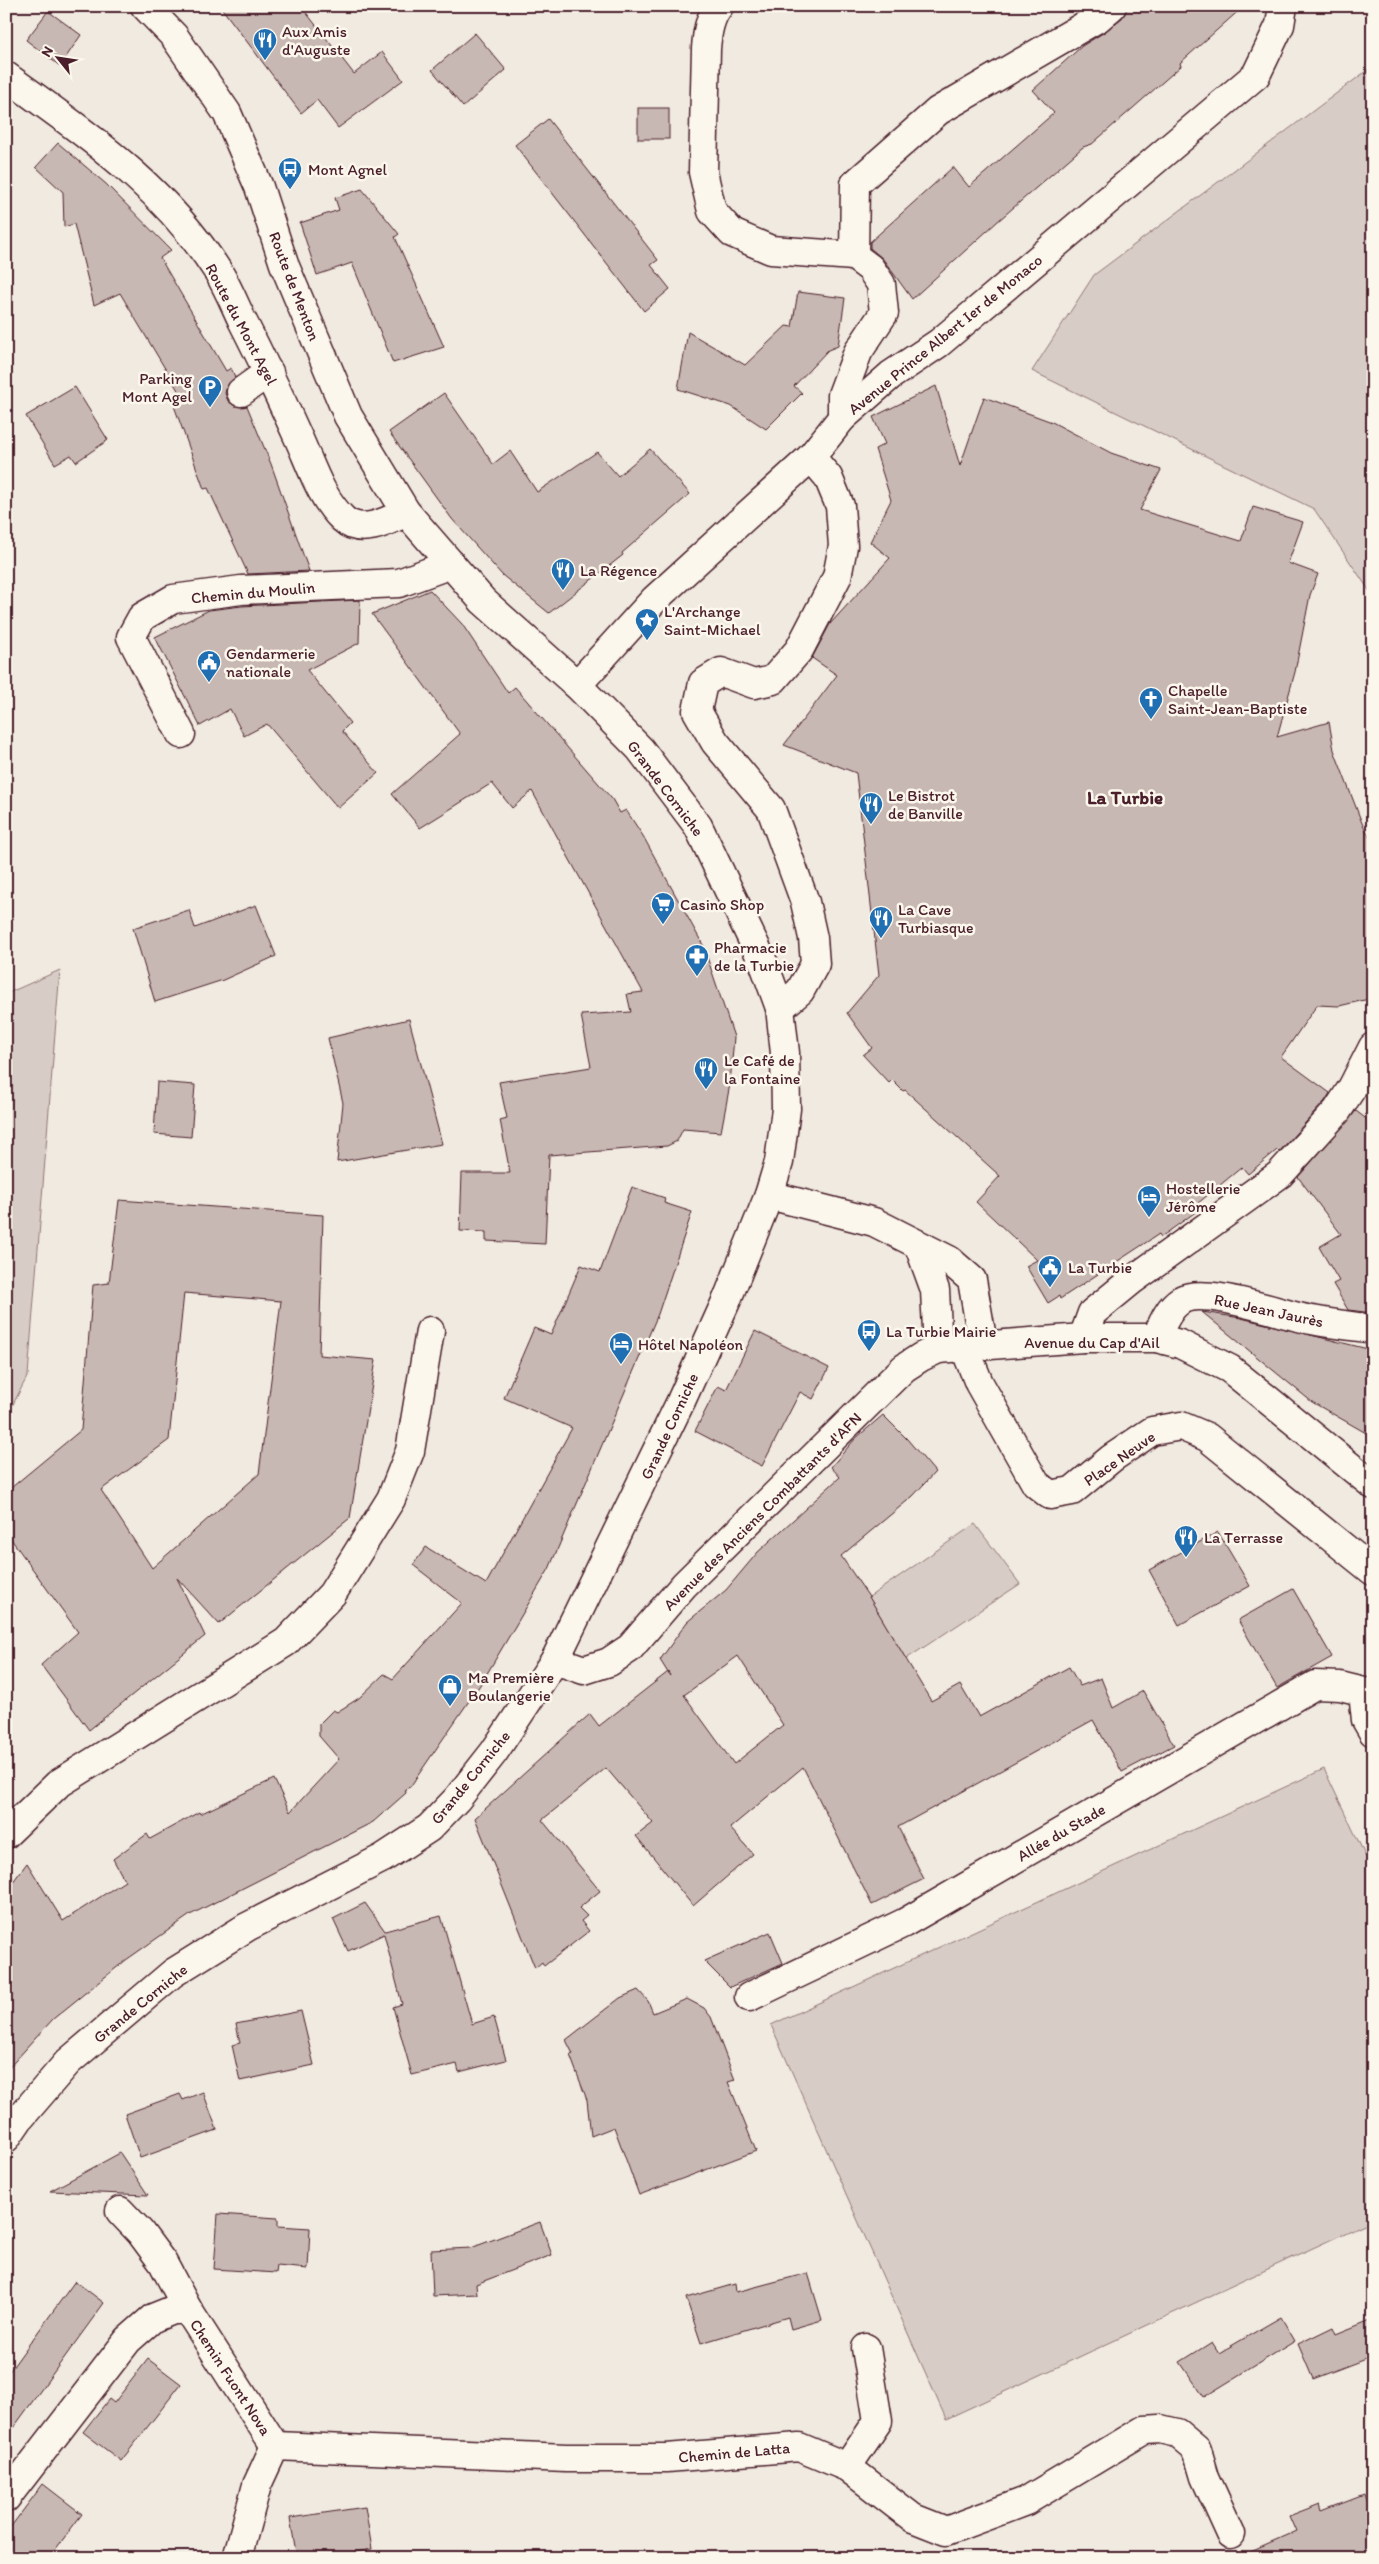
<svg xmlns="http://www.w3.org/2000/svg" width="1379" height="2564" font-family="Itim,sans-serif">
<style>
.green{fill:#d8ccc6;stroke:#917678}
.building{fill:#c8b8b3;stroke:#4a1f2b;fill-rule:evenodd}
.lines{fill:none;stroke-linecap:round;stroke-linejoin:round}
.minor-casing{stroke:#4a1f2b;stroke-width:31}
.major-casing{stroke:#4a1f2b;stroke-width:31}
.minor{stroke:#fbf7ec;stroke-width:28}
.major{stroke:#fbf7ec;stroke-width:28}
.labels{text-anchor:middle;stroke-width:5;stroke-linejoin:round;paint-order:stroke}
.poi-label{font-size:16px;fill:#4a1f2b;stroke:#fbf7ec;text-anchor:start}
.street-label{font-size:16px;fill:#4a1f2b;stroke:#fbf7ec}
.quarter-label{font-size:19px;font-weight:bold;fill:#4a1f2b;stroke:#fbf7ec}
</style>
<rect width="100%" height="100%" fill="#f0eae0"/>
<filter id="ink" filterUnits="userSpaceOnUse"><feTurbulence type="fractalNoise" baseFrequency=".02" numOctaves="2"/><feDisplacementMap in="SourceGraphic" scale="10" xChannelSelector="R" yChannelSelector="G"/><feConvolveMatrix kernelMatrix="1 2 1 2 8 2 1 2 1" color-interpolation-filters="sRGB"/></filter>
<g filter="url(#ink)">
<g class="green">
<path d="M 1373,66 L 1373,596 L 1314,509 L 1032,371 L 1094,275 Z"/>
<path d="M 60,970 L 28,1375 L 6,1418 L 6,994 Z"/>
<path d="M 975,1524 L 1020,1584 L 906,1659 L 869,1597 Z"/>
<path d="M 1324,1769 L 1373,1872 L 1373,2220 L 946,2419 L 771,2025 Z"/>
</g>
<g class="building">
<path d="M 220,6 L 301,6 L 354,74 L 382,52 L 403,80 L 338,128 L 317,100 L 301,113 Z"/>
<path d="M 1127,6 L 1244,6 L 1180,63 L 1181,66 L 1092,144 L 1083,147 L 998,221 L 912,299 L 883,259 L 870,248 L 870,242 L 953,167 L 969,187 L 1054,113 L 1033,90 L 1082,46 L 1106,31 L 1122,18 Z"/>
<path d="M 48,11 L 81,35 L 60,66 L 26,40 Z"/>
<path d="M 475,33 L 506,70 L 463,107 L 432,70 Z"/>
<rect x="638" y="108" width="31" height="31"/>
<path d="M 548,119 L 658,260 L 651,265 L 670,289 L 644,311 L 515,145 Z"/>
<path d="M 58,143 L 106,184 L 171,250 L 160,258 L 226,371 L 231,368 L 235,377 L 227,386 L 225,393 L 228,401 L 235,406 L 247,406 L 271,464 L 309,571 L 248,574 L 208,488 L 204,489 L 173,403 L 182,397 L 120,293 L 94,305 L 74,224 L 64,227 L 63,192 L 36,167 Z"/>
<path d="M 362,189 L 399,234 L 395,237 L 444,347 L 393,363 L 352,263 L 317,275 L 300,223 L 339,210 L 335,198 Z"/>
<path d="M 798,292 L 845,298 L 838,346 L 828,350 L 794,386 L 802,393 L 766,429 L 731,406 L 678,389 L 688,332 L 745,365 L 786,326 L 792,327 Z"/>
<path d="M 936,386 L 960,466 L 984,397 L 1052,422 L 1111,453 L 1161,470 L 1140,510 L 1241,541 L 1253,507 L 1303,522 L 1288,563 L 1318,574 L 1310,595 L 1295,672 L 1277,737 L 1329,722 L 1334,750 L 1362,823 L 1373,843 L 1373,998 L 1339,1006 L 1317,1005 L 1281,1057 L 1330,1093 L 1325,1101 L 1279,1152 L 1277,1150 L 1248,1174 L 1242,1167 L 1197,1204 L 1197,1211 L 1161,1237 L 1159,1234 L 1060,1299 L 1059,1296 L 1048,1303 L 1026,1266 L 1037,1260 L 976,1202 L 1000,1176 L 905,1090 L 903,1091 L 892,1080 L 889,1083 L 863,1055 L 872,1048 L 847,1013 L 879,975 L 856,773 L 784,745 L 837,675 L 812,658 L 830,624 L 890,558 L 870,542 L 891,500 L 875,449 L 885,444 L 873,417 Z"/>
<path d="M 75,387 L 108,440 L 76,462 L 71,455 L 55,464 L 26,416 Z"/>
<path d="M 444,393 L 493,464 L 510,451 L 537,492 L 597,452 L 618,476 L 650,449 L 690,494 L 622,553 L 623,555 L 549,613 L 502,575 L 452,519 L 389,432 Z"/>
<path d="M 430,590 L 462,624 L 508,693 L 515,687 L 612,799 L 620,813 L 626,810 L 643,836 L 703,945 L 734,1037 L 730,1084 L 721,1132 L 683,1129 L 677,1141 L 667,1146 L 549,1155 L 545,1244 L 486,1241 L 486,1232 L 460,1231 L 462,1173 L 510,1173 L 500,1120 L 507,1118 L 499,1082 L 591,1067 L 581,1015 L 631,1012 L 627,994 L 643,992 L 532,791 L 512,808 L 492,783 L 420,828 L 392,794 L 460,734 L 372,614 Z"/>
<path d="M 360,600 L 359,643 L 307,670 L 350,723 L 342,731 L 378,773 L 338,808 L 267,724 L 244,736 L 230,709 L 200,726 L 155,637 L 209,610 L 242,606 Z"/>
<path d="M 256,905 L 276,956 L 223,980 L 155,1002 L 133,928 L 189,910 L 195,928 Z"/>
<path d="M 409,1019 L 442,1144 L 337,1162 L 343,1103 L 328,1038 Z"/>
<path d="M 157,1082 L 195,1085 L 191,1137 L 154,1134 Z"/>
<path d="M 1356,1111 L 1373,1124 L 1373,1313 L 1348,1310 L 1333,1284 L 1339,1281 L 1319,1247 L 1341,1234 L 1298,1177 Z"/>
<path d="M 632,1187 L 665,1198 L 664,1203 L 692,1212 L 658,1314 L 549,1569 L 482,1682 L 410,1787 L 405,1789 L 406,1793 L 373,1822 L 190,1915 L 126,1960 L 53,2019 L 6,2071 L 6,1891 L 27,1863 L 63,1921 L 125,1881 L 113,1859 L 147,1834 L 150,1839 L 199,1812 L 200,1814 L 274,1779 L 290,1812 L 339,1759 L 319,1736 L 319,1724 L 333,1710 L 337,1712 L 359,1698 L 384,1674 L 393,1679 L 462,1603 L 413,1565 L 426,1547 L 486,1584 L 572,1428 L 504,1398 L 534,1328 L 551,1335 L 581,1265 L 600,1272 Z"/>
<path d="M 119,1200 L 323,1215 L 319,1355 L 376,1360 L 350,1518 L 219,1624 L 177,1578 L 205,1636 L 89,1730 L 41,1665 L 78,1632 L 6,1532 L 6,1492 L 81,1430 L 93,1285 L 109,1283 ZM 184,1293 L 281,1301 L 259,1474 L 152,1568 L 101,1490 L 169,1440 Z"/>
<path d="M 1202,1312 L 1241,1318 L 1372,1350 L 1368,1344 L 1373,1344 L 1373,1437 L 1312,1402 Z"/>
<path d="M 755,1331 L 829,1368 L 813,1399 L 800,1392 L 762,1466 L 695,1431 L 718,1386 L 726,1390 Z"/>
<path d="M 883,1415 L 907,1439 L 935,1472 L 913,1496 L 841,1556 L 869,1597 L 931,1701 L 960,1685 L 979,1717 L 1069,1667 L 1080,1686 L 1101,1678 L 1113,1708 L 1143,1691 L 1174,1745 L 1122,1772 L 1093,1720 L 898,1827 L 924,1879 L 872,1905 L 803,1767 L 730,1828 L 753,1854 L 693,1906 L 636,1836 L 653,1823 L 606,1768 L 542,1820 L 600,1891 L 579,1908 L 587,1916 L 581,1921 L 589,1931 L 544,1966 L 542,1962 L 535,1968 L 475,1818 L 590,1714 L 599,1726 L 668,1672 L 670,1676 L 660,1660 L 687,1622 L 726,1590 L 758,1552 L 840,1477 L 831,1467 L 855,1439 ZM 738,1656 L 783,1725 L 734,1764 L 684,1695 Z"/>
<path d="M 1218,1532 L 1250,1586 L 1179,1625 L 1149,1570 Z"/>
<path d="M 1293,1589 L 1332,1657 L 1277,1688 L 1238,1620 Z"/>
<path d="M 365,1903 L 385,1931 L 441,1916 L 472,2024 L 494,2017 L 506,2060 L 459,2072 L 457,2064 L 412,2075 L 393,2007 L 402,2004 L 384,1934 L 348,1951 L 333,1919 Z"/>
<path d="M 770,1932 L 783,1963 L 730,1987 L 704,1961 Z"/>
<path d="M 638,1990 L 648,2001 L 653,2013 L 687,1999 L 704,2008 L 711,2017 L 735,2080 L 728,2082 L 756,2151 L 639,2195 L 614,2127 L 591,2136 L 587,2100 L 570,2055 L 573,2054 L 566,2040 L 620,1998 Z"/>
<path d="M 301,2011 L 314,2065 L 240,2081 L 232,2045 L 240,2043 L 236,2024 Z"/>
<path d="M 203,2092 L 217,2130 L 140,2158 L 125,2114 L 180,2094 L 183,2100 Z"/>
<path d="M 120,2153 L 148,2195 L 50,2191 Z"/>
<path d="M 218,2214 L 278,2218 L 278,2226 L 310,2228 L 308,2269 L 277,2266 L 276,2273 L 214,2269 Z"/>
<path d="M 540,2222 L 552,2255 L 476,2284 L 477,2294 L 433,2296 L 431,2250 L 471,2248 Z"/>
<path d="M 808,2273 L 822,2320 L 791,2329 L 788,2317 L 701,2343 L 686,2298 L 735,2284 L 736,2292 Z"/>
<path d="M 75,2281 L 104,2303 L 6,2438 L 6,2376 Z"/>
<path d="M 1281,2317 L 1295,2341 L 1204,2397 L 1180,2362 L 1212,2342 L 1219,2353 Z"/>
<path d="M 1373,2319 L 1373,2356 L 1313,2379 L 1298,2344 L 1333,2327 L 1336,2334 Z"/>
<path d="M 148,2359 L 181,2384 L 121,2461 L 83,2432 L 109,2399 L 114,2403 Z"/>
<path d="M 43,2484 L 82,2514 L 49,2558 L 6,2558 L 6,2533 Z"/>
<path d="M 1364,2495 L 1373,2518 L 1373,2558 L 1237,2558 L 1296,2532 L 1289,2516 L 1320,2504 L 1322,2511 Z"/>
<path d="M 365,2507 L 372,2549 L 325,2558 L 297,2558 L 290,2518 Z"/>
</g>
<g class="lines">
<g class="minor-casing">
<g id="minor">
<path d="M 719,6 C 709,18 707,34 706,49 L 703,172 L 712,211 L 732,233 L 771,250 L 854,256"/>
<path d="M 6,76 C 88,136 163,185 219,273 C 228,288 235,305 242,320 C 262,359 280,397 298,437 C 311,465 320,497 343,519 C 361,536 388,521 406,512"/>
<path d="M 854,256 L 855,184 L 938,111 L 1098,18 L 1112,6"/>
<path d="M 241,392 L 269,372"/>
<path d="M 842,418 L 842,395 L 858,352 L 884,313 L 881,284 L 870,268 L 854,256"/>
<path d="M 577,685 L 655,599 L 811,457 L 842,418 L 891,375 L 939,343 L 1256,75 L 1280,25 L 1283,6"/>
<path d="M 181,734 L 131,637 L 142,617 L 173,599 L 241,590 L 399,583 L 451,564"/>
<path d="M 780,1008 L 800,991 L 815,964 L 813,938 L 805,902 L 771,809 L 715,742 L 697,711 L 703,683 L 721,672 L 754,684 L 773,680 L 799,650 L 837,577 L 843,546 L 840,506 L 828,477 L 811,457"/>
<path d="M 769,1195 L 874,1222 L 949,1260 L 972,1280 L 983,1344"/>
<path d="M 919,1246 L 935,1290 L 938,1349"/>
<path d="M 1083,1338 L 1092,1313 L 1131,1281 L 1280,1174 L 1337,1111 L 1352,1088 L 1373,1047"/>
<path d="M 1156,1338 C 1162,1325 1168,1308 1181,1300 C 1205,1286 1283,1315 1312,1320 C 1332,1324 1353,1326 1373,1329"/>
<path d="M 964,1346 L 979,1383 L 1036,1484 L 1050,1495 L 1072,1491 L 1112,1458 L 1152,1431 L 1181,1426 L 1207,1437 L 1373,1571"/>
<path d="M 555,1660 L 584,1670 L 609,1662 L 630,1648 L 684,1585 L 904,1368 L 921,1357 L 938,1349 L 1083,1338 L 1156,1338 L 1180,1344 L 1230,1369 L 1373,1485"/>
<path d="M 1363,1692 L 1366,1720 L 1373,1732"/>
<path d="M 6,1834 L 58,1784 L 286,1642 L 332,1594 L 391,1499 L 410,1451 L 430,1331"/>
<path d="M 749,1997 L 904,1923 L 1315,1685 L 1340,1686 L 1373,1694"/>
<path d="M 120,2211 L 140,2232 L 163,2263 L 188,2310 L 275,2446"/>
<path d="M 275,2446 L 566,2458 L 667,2458 L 799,2447 L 847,2467 L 913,2518 L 946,2531 L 1026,2501 L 1144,2430 L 1160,2429 L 1177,2433 L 1197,2450 L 1205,2477 L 1231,2534"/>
<path d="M 847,2467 L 878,2421 L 866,2348"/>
<path d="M 6,2498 L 128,2340 L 153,2318 L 173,2310 L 188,2310"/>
<path d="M 237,2558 L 257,2485 L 275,2446"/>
</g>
</g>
<g class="major-casing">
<path id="major" d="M 6,2138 L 19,2119 L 68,2062 L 173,1973 L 247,1927 L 383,1858 L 429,1828 L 457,1799 L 494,1752 L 555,1660 L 681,1401 L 728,1297 L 769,1195 L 779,1162 L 786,1109 L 785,1053 L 780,1008 L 764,964 L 698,826 L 640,749 L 577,685 L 483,601 L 406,512 L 348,416 L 284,264 L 259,187 L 227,113 L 174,36 L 145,6"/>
</g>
<use href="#minor" class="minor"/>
<use href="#major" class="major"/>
</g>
</g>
<defs>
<g id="restaurant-pin" transform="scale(1.25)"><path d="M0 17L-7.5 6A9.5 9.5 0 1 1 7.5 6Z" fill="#1f6fb2" stroke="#fbf7ec"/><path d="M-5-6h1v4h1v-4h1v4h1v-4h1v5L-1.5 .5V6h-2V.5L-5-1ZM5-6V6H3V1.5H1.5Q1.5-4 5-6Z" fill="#fff"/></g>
<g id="bus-pin" transform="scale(1.25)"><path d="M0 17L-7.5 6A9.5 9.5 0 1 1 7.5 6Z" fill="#1f6fb2" stroke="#fbf7ec"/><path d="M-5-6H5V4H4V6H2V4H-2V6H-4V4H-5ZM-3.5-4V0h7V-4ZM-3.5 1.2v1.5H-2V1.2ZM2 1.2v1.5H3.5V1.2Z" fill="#fff"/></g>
<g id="parking-pin" transform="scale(1.25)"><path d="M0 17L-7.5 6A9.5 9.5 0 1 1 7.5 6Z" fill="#1f6fb2" stroke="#fbf7ec"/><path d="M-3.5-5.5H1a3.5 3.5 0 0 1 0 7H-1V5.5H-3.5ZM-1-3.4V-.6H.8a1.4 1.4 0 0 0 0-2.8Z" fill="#fff"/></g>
<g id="sight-pin" transform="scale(1.25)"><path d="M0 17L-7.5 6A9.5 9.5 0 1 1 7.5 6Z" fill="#1f6fb2" stroke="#fbf7ec"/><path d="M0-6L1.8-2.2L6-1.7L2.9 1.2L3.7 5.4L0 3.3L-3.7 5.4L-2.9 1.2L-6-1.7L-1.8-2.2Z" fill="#fff"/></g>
<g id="civic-pin" transform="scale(1.25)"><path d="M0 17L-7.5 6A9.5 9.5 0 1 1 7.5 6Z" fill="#1f6fb2" stroke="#fbf7ec"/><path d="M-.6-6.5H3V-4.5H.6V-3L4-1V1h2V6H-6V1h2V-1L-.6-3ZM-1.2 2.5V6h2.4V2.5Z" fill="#fff"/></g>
<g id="church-pin" transform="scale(1.25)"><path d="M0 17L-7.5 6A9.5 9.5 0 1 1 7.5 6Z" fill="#1f6fb2" stroke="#fbf7ec"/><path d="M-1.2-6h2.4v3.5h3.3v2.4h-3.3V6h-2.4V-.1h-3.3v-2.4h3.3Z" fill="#fff"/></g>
<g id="supermarket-pin" transform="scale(1.25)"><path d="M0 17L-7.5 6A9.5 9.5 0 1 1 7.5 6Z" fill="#1f6fb2" stroke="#fbf7ec"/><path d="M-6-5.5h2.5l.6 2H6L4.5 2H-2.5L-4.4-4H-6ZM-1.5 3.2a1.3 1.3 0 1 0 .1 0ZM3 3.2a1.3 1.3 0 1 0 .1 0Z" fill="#fff"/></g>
<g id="pharmacy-pin" transform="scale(1.25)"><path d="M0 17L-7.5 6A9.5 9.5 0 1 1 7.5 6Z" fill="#1f6fb2" stroke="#fbf7ec"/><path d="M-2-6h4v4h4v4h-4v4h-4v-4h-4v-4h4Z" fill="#fff"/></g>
<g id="hotel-pin" transform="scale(1.25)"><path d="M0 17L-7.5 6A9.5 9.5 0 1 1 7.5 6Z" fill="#1f6fb2" stroke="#fbf7ec"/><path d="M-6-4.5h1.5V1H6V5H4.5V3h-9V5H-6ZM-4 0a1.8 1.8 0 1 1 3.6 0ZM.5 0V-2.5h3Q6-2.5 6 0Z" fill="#fff"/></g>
<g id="shop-pin" transform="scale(1.25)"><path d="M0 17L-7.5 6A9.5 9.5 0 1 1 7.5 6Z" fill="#1f6fb2" stroke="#fbf7ec"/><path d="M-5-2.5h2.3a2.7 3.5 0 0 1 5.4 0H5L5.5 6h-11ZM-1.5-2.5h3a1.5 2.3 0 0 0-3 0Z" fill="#fff"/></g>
</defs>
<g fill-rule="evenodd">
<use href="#restaurant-pin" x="265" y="40"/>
<use href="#bus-pin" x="290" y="169"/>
<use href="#parking-pin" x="210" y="387"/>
<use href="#restaurant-pin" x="563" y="570"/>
<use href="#sight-pin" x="647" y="620"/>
<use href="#civic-pin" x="209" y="662"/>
<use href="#church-pin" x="1151" y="699"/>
<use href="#restaurant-pin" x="871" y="804"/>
<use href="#supermarket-pin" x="663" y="904"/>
<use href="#restaurant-pin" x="881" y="918"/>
<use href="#pharmacy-pin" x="697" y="956"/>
<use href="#restaurant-pin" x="706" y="1069"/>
<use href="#hotel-pin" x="1149" y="1197"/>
<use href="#civic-pin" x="1050" y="1267"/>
<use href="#bus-pin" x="869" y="1331"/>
<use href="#hotel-pin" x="621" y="1344"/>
<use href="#restaurant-pin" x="1186" y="1537"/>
<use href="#shop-pin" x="450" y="1686"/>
</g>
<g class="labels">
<g class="poi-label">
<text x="282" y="37">Aux Amis<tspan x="282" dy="18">d'Auguste</tspan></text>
<text x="308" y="175">Mont Agnel</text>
<text x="192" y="384" text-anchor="end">Parking<tspan x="192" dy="18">Mont Agel</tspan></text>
<text x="580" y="576">La Régence</text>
<text x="664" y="617">L'Archange<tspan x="664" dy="18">Saint-Michael</tspan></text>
<text x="226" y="659">Gendarmerie<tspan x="226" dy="18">nationale</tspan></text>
<text x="1168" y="696">Chapelle<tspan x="1168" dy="18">Saint-Jean-Baptiste</tspan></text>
<text x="888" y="801">Le Bistrot<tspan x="888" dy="18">de Banville</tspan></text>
<text x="680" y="910">Casino Shop</text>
<text x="898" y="915">La Cave<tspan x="898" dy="18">Turbiasque</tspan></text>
<text x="714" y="953">Pharmacie<tspan x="714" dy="18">de la Turbie</tspan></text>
<text x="724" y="1066">Le Café de<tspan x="724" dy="18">la Fontaine</tspan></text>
<text x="1166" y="1194">Hostellerie<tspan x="1166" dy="18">Jérôme</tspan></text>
<text x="1068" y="1273">La Turbie</text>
<text x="886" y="1337">La Turbie Mairie</text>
<text x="638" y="1350">Hôtel Napoléon</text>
<text x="1204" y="1543">La Terrasse</text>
<text x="468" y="1683">Ma Première<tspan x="468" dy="18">Boulangerie</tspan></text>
</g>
<g class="street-label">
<text transform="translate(295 286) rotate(69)" y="6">Route de Menton</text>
<text transform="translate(242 324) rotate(62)" y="6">Route du Mont Agel</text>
<text transform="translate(945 334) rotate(-39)" y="6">Avenue Prince Albert Ier de Monaco</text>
<text transform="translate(253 592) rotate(-5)" y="6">Chemin du Moulin</text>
<text transform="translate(666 788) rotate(53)" y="6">Grande Corniche</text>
<text transform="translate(1269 1310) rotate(12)" y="6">Rue Jean Jaurès</text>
<text x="1092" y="1348">Avenue du Cap d'Ail</text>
<text transform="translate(669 1426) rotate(-65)" y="6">Grande Corniche</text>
<text transform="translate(1119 1458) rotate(-35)" y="6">Place Neuve</text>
<text transform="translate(762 1511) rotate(-45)" y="6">Avenue des Anciens Combattants d'AFN</text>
<text transform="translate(470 1777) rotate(-51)" y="6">Grande Corniche</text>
<text transform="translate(1061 1832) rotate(-30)" y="6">Allée du Stade</text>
<text transform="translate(140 2003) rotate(-39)" y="6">Grande Corniche</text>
<text transform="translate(231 2377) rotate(57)" y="6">Chemin Fuont Nova</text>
<text transform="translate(734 2452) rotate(-5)" y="6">Chemin de Latta</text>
</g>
<g class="quarter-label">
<text x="1125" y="804">La Turbie</text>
</g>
</g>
<rect width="1379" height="2564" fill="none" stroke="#fbf7ec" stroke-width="25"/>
<rect x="12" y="12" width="1354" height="2539" fill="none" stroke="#4a1f2b" stroke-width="2" filter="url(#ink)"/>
<g transform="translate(58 58) rotate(300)" stroke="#fbf7ec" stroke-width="4" paint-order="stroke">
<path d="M0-4L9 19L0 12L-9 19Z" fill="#4a1f2b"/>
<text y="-8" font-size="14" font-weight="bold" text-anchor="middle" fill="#4a1f2b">N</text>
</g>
</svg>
